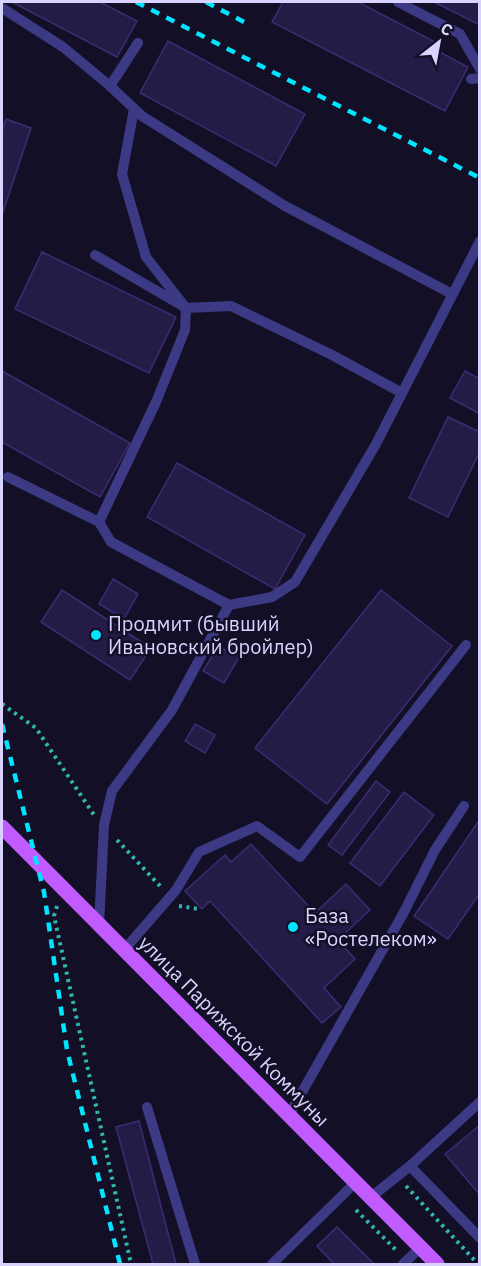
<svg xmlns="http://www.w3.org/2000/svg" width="481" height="1266" font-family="'IBM Plex Sans',sans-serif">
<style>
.building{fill:#241b47;stroke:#3b2d73;stroke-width:1.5}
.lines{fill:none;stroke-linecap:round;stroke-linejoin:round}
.path{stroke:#2fb8b0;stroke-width:4;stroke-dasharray:3 4.5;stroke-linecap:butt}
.service{stroke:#3d3a85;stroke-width:10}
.primary{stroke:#c25bff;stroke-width:15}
.rail{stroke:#00e5ff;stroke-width:4.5;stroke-dasharray:9 8;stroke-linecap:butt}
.poi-dot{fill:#00e5ff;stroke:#130f26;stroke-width:2}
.labels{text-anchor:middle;stroke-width:5;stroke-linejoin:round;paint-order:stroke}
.poi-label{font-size:20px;fill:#d9d4ff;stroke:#130f26;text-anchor:start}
.street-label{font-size:20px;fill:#d9d4ff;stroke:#130f26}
</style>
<rect width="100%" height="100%" fill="#130f26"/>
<g class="building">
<path d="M 12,2 L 100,2 L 137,21 L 117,57 Z"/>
<path d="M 283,2 L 358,2 L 439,44 L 436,50 L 468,67 L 445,111 L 272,22 Z"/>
<path d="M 434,2 L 480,2 L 480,25 Z"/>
<path d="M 168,41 L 305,114 L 276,166 L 140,93 Z"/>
<path d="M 6,119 L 31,128 L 2,215 L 2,131 Z"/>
<path d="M 42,252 L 176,317 L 149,373 L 15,309 Z"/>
<path d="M 2,371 L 130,443 L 100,497 L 2,442 Z"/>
<path d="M 465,371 L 480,379 L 480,414 L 450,398 Z"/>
<path d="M 448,417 L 480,432 L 480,451 L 448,517 L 409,498 Z"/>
<path d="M 177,463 L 305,535 L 275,589 L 147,517 Z"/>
<path d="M 113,579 L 138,594 L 124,619 L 99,604 Z"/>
<path d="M 62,590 L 151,648 L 130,680 L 41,622 Z"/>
<path d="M 381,590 L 452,646 L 327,804 L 255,748 Z"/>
<path d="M 234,638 L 246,645 L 224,683 L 203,671 L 218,646 L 227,651 Z"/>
<path d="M 195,724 L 215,735 L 205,753 L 185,741 Z"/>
<path d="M 376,781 L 390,792 L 342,855 L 328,845 Z"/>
<path d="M 404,792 L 434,815 L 380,886 L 350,863 Z"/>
<path d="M 478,822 L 480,823 L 480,893 L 448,939 L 414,916 Z"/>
<path d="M 251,844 L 315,913 L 346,884 L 370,910 L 338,940 L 355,959 L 324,988 L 341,1007 L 322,1023 L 210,901 L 202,909 L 185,891 L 225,855 L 231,862 Z"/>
<path d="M 139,1121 L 176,1264 L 153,1264 L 116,1127 Z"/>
<path d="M 480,1125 L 480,1195 L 445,1154 Z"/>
<path d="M 337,1227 L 374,1264 L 334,1264 L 317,1246 Z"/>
</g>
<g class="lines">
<g class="path">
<path d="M 2,704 L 36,728 L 94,815"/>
<path d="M 117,840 L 161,887"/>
<path d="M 57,906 L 54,916 L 131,1264"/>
<path d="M 179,906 L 199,909"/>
<path d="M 406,1186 L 478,1264"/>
<path d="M 356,1210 L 397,1251"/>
</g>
<g class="service">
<path d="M 398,2 L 460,34 L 480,69"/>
<path d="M 2,8 L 63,47 L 110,86"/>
<path d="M 138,43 L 110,86 L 142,116 L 285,206 L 452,294"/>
<path d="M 471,79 L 480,78"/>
<path d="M 95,255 L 186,308 L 146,257 L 122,174 L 134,109"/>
<path d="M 8,477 L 99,522 L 156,402 L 185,330 L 186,308 L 231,306 L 332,355 L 402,393"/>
<path d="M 99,522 L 111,542 L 229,605"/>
<path d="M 99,925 L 104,825 L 112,791 L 172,710 L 229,605 L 272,597 L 295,582 L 376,444 L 480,241"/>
<path d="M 124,950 L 176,890 L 199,852 L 257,826 L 300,857 L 466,645"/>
<path d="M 147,1107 L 195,1264"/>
<path d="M 289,1115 L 404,912 L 435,850 L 464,806"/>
<path d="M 410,1166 L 480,1238"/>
<path d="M 371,1197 L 410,1166 L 480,1102"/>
<path d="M 272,1264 L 356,1182"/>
<path d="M 403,1264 L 420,1248"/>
</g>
<path class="primary" d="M 2,827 L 437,1264"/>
<g class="rail">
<path d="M 136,2 L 480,178"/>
<path d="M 206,2 L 244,22"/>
<path d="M 2,724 L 44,892 L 67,1050 L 120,1264"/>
</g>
</g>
<g class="poi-dot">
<circle cx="96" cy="635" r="6"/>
<circle cx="293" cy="927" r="6"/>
</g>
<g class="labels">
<g class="poi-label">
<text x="108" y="631">Продмит (бывший<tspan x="108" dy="23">Ивановский бройлер)</tspan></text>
<text x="305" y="923">База<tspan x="305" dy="23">«Ростелеком»</tspan></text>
</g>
<g class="street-label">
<text transform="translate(234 1031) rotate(45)" y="7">улица Парижской Коммуны</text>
</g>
</g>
<rect width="481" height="1266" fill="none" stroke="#d9d4ff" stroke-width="6"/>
<g transform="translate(439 42) rotate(31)" stroke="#130f26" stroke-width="4.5" paint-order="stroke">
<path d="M0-4.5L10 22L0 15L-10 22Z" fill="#d9d4ff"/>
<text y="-9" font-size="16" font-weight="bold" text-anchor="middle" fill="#d9d4ff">С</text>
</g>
</svg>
